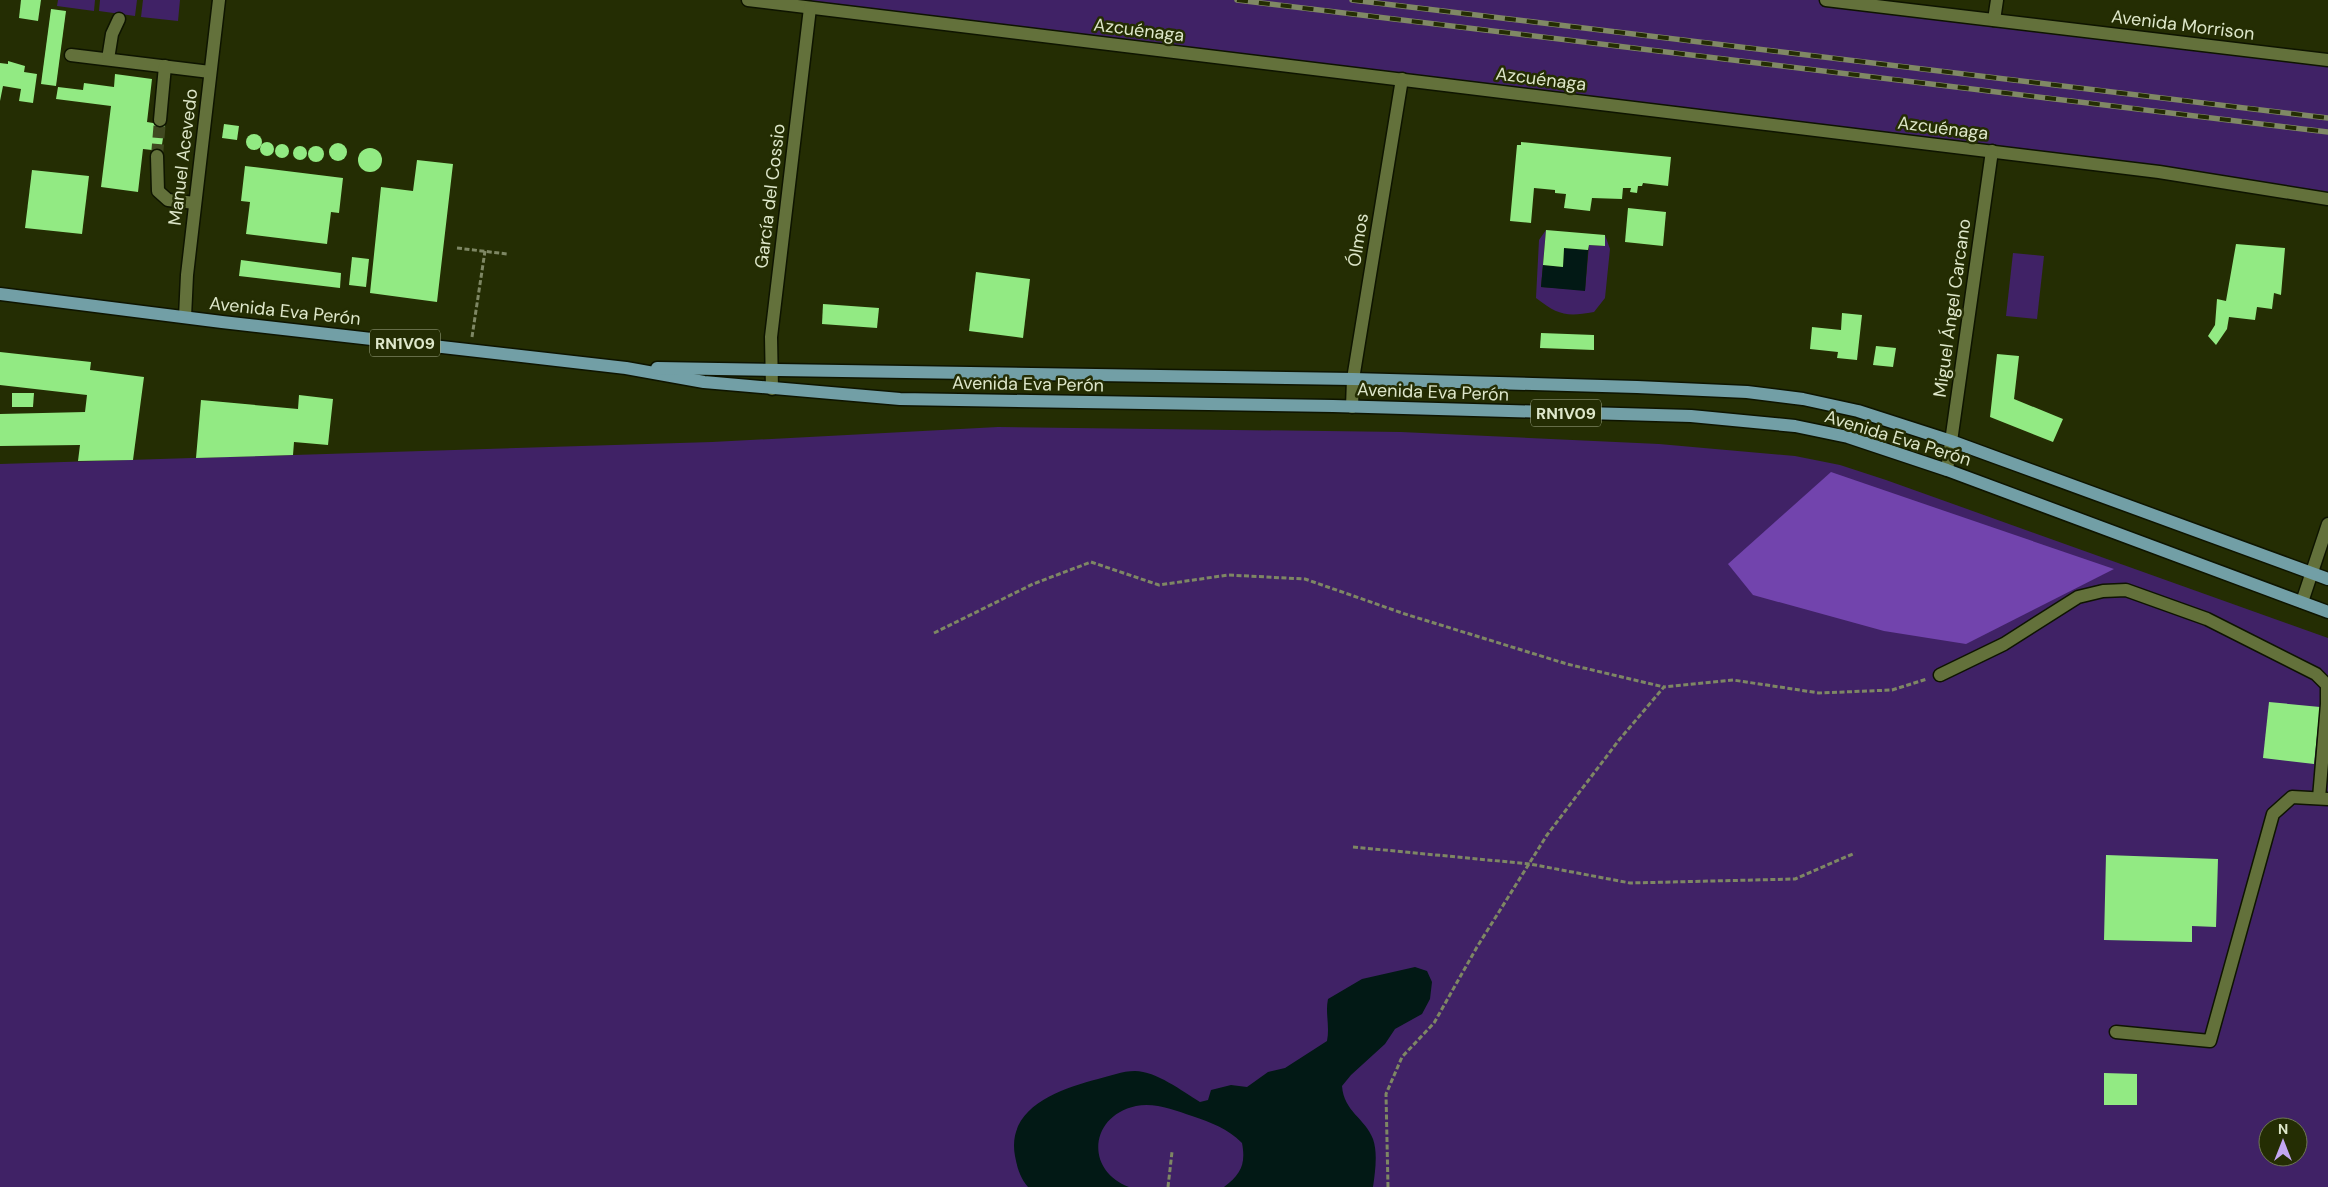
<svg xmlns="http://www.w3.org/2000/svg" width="2328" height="1187" font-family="'DM Sans',sans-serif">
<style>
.green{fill:#402266;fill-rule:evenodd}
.forest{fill:#7244ad}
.water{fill:#021915}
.building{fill:#92ea83}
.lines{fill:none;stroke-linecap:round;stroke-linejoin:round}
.minor-tunnel{stroke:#404921;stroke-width:12;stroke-dasharray:12 6;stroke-linecap:butt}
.minor-casing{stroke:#0e1400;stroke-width:15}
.major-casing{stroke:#0e1400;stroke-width:15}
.path{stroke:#7e8764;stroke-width:3;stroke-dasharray:5 2.5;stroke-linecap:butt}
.minor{stroke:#63713b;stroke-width:12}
.major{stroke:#729fa6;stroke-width:12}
.rail-casing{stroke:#808965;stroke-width:5.5}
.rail{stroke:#242d03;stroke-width:4;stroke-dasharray:11;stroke-linecap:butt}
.labels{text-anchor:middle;stroke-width:5;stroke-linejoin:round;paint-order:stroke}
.shield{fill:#242d03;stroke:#a6af8e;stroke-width:1}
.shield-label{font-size:16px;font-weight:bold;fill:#dee7ca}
.street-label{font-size:18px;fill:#dee7ca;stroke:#242d03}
</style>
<rect width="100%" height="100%" fill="#242d03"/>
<g class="green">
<path d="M 58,0 L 95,0 L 94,11 L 57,6 Z"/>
<path d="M 100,0 L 137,0 L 135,16 L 99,11 Z"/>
<path d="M 143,0 L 180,0 L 178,21 L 141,17 Z"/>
<path d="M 748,0 L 1826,0 L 2328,60 L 2328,199 Z"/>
<path d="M 1546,230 L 1541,287 L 1585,290 L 1589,245 L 1604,246 L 1605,235 L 1610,249 L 1605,298 L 1594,312 C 1566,317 1558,315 1536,298 L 1539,240 Z"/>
<path d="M 2013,253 L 2044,256 L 2037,319 L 2006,316 Z"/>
<path d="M 998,427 L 1401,432 L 1659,444 L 1795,456 L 1840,465 L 1886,480 L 2328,638 L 2328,1187 L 0,1187 L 0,464 L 712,442 ZM 2268,1127 L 2298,1127 L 2298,1157 L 2268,1157 Z"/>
</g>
<path class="forest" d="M 1831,472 L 2114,569 L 1966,644 L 1884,631 L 1753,595 L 1728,564 Z"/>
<g class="water">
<path d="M 1564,248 L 1588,250 L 1585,291 L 1541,287 L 1543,265 L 1563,267 Z"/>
<path d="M 1415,967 L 1427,971 L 1432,982 L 1430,999 L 1422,1014 L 1395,1029 L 1385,1044 L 1351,1075 L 1342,1086 C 1344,1112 1365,1118 1373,1139 C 1378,1153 1375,1173 1373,1187 L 1224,1187 C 1241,1174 1246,1164 1242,1143 C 1227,1128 1212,1123 1192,1116 C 1175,1110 1154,1102 1136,1106 C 1089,1116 1085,1171 1129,1187 L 1028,1187 C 1020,1178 1017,1167 1015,1156 C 1006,1107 1060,1089 1098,1079 C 1110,1076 1122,1071 1135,1071 C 1156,1071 1182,1091 1200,1102 L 1208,1100 L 1211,1090 L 1231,1085 L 1247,1087 L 1268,1072 L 1285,1068 L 1327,1041 C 1330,1026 1325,1013 1328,999 L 1362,979 Z"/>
</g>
<g class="building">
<path d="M 21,0 L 41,0 L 38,21 L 19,18 Z"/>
<path d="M 51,9 L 66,11 L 56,86 L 41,84 Z"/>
<path d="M 8,61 L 25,66 L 24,72 L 37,74 L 33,103 L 19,101 L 21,89 L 3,86 L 0,101 L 0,63 L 8,64 Z"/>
<path d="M 115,74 L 152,79 L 147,122 L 165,125 L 161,151 L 143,149 L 138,192 L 101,187 L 111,106 L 56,99 L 58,87 L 83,90 L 84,83 L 114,87 Z"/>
<path d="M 224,124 L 239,126 L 237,140 L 222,138 Z"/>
<circle cx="254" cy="142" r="8"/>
<path d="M 1521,142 L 1671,157 L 1668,186 L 1643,183 L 1642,186 L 1638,186 L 1637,193 L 1630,192 L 1631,188 L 1623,188 L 1622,199 L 1592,198 L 1590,211 L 1564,208 L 1566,194 L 1555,193 L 1555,190 L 1534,188 L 1531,223 L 1510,221 L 1517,145 L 1521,145 Z"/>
<circle cx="267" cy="149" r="7"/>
<circle cx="338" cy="152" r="9"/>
<circle cx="282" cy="151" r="7"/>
<circle cx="300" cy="153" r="7"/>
<circle cx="316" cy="154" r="8"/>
<circle cx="370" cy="160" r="12"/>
<path d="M 417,160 L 453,164 L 437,302 L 370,293 L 381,187 L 413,191 Z"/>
<path d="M 245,166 L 343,178 L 339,213 L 331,212 L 327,244 L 246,234 L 250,202 L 241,201 Z"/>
<path d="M 32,170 L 89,176 L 82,234 L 25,228 Z"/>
<path d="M 1628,208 L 1666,212 L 1663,246 L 1625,242 Z"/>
<path d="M 1546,230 L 1605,235 L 1605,246 L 1589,245 L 1588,250 L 1564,248 L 1563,267 L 1543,265 Z"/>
<path d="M 2236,244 L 2285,248 L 2281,295 L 2274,293 L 2272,309 L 2257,307 L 2255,320 L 2229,317 L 2227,329 L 2216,345 L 2208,336 L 2215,325 L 2217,299 L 2226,301 Z"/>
<path d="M 352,257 L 369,259 L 366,287 L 349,285 Z"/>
<path d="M 241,260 L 341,273 L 340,288 L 239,276 Z"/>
<path d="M 976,272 L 1030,279 L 1023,338 L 969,331 Z"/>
<path d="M 823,304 L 879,308 L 877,328 L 822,324 Z"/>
<path d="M 1842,313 L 1862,315 L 1857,360 L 1837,358 L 1838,352 L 1810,349 L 1812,327 L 1841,330 Z"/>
<path d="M 1541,333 L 1594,335 L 1594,350 L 1540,348 Z"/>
<path d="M 1876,346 L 1896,348 L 1893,367 L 1873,365 Z"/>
<path d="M 0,352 L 91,362 L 90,370 L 144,377 L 133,460 L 78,461 L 80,445 L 0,446 L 0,414 L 85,412 L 87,395 L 0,385 Z"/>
<path d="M 1997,354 L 2019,356 L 2014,399 L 2063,419 L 2053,442 L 1990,417 Z"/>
<path d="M 12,393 L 34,393 L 33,407 L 12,407 Z"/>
<path d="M 299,395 L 333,399 L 328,445 L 294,442 L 293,455 L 196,458 L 201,400 L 298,409 Z"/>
<path d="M 2269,702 L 2320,707 L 2314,764 L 2263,758 Z"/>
<path d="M 2106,855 L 2218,859 L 2216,927 L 2192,926 L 2192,942 L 2104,940 Z"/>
<path d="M 2104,1073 L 2137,1074 L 2137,1105 L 2104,1105 Z"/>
</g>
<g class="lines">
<path class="minor-tunnel" d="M 157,156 L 160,120"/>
<g class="minor-casing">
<g id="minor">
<path d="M 748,0 L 2159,172 L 2328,199"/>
<path d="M 1826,0 L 2328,60"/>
<path d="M 1994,20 L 1997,0"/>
<path d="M 71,55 L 210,72"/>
<path d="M 108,59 L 112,34 L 119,19"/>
<path d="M 160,120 L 165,66"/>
<path d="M 157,156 L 158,191 L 168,200 L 195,203"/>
<path d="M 185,317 L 187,275 L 219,0"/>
<path d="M 772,389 L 771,337 L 810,8"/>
<path d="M 1352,407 L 1353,379 L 1402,79"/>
<path d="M 1947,470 L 1992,151"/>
<path d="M 2302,602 L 2328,524"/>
<path d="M 1940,675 L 2004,644 L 2078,597 L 2103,591 L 2126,590 L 2207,619 L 2316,674 L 2327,685 L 2327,704 L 2319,798"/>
<path d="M 2116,1032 L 2210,1041 L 2273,814 L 2292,797 L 2328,799"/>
</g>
</g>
<g class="major-casing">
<g id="major">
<path d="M 0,294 L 222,322 L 626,368 L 704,382 L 900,399 L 1333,406 L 1691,416 L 1795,426 L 1848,437 L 1947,470 L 2328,612"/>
<path d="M 657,368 L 1353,379 L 1637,387 L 1747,392 L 1803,399 L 1858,411 L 1951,441 L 2328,579"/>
</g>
</g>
<g class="path">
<path d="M 457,248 L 507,254"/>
<path d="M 472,337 L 485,251"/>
<path d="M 934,633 L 1033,584 L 1091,562 L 1159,585 L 1228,575 L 1305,579 L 1405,614 L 1567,664 L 1664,687"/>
<path d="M 1353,847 L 1530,864 L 1630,883 L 1795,879 L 1855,853"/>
<path d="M 1168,1187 L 1172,1152"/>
<path d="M 1388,1187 L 1386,1094 L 1402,1057 L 1434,1023 L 1477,947 L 1547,835 L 1619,740 L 1664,687 L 1733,680 L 1819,693 L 1892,690 L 1927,679"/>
</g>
<use href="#minor" class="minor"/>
<use href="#major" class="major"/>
<g class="rail-casing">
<g id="rail">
<path d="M 1237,0 L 2328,132"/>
<path d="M 1352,0 L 2328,118"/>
</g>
</g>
<use href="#rail" class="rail"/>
</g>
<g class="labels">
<g class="shield">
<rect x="370" y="329.5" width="70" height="27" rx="4"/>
<rect x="1531" y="399.5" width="70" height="27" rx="4"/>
</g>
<g class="shield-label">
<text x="405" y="349">RN1V09</text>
<text x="1566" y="419">RN1V09</text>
</g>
<g class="street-label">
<text transform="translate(2183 25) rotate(7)" y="6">Avenida Morrison</text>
<text transform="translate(1139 30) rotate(7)" y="6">Azcuénaga</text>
<text transform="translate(1541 79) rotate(7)" y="6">Azcuénaga</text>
<text transform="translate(1943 128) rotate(7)" y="6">Azcuénaga</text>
<text transform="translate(183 157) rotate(-83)" y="6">Manuel Acevedo</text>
<text transform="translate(770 196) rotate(-83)" y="6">García del Cossio</text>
<text transform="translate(1358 240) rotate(-81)" y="6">Ólmos</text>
<text transform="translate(1952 308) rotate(-82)" y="6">Miguel Ángel Carcano</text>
<text transform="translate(285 311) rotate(6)" y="6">Avenida Eva Perón</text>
<text transform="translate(1028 384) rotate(1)" y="6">Avenida Eva Perón</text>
<text transform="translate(1433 392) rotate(2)" y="6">Avenida Eva Perón</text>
<text transform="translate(1898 438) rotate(17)" y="6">Avenida Eva Perón</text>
</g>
</g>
<g transform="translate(2283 1142)"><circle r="24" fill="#242d03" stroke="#6e7753"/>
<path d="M0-4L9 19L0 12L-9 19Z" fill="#c3a7f2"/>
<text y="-8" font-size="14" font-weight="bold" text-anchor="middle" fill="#dee7ca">N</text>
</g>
</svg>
